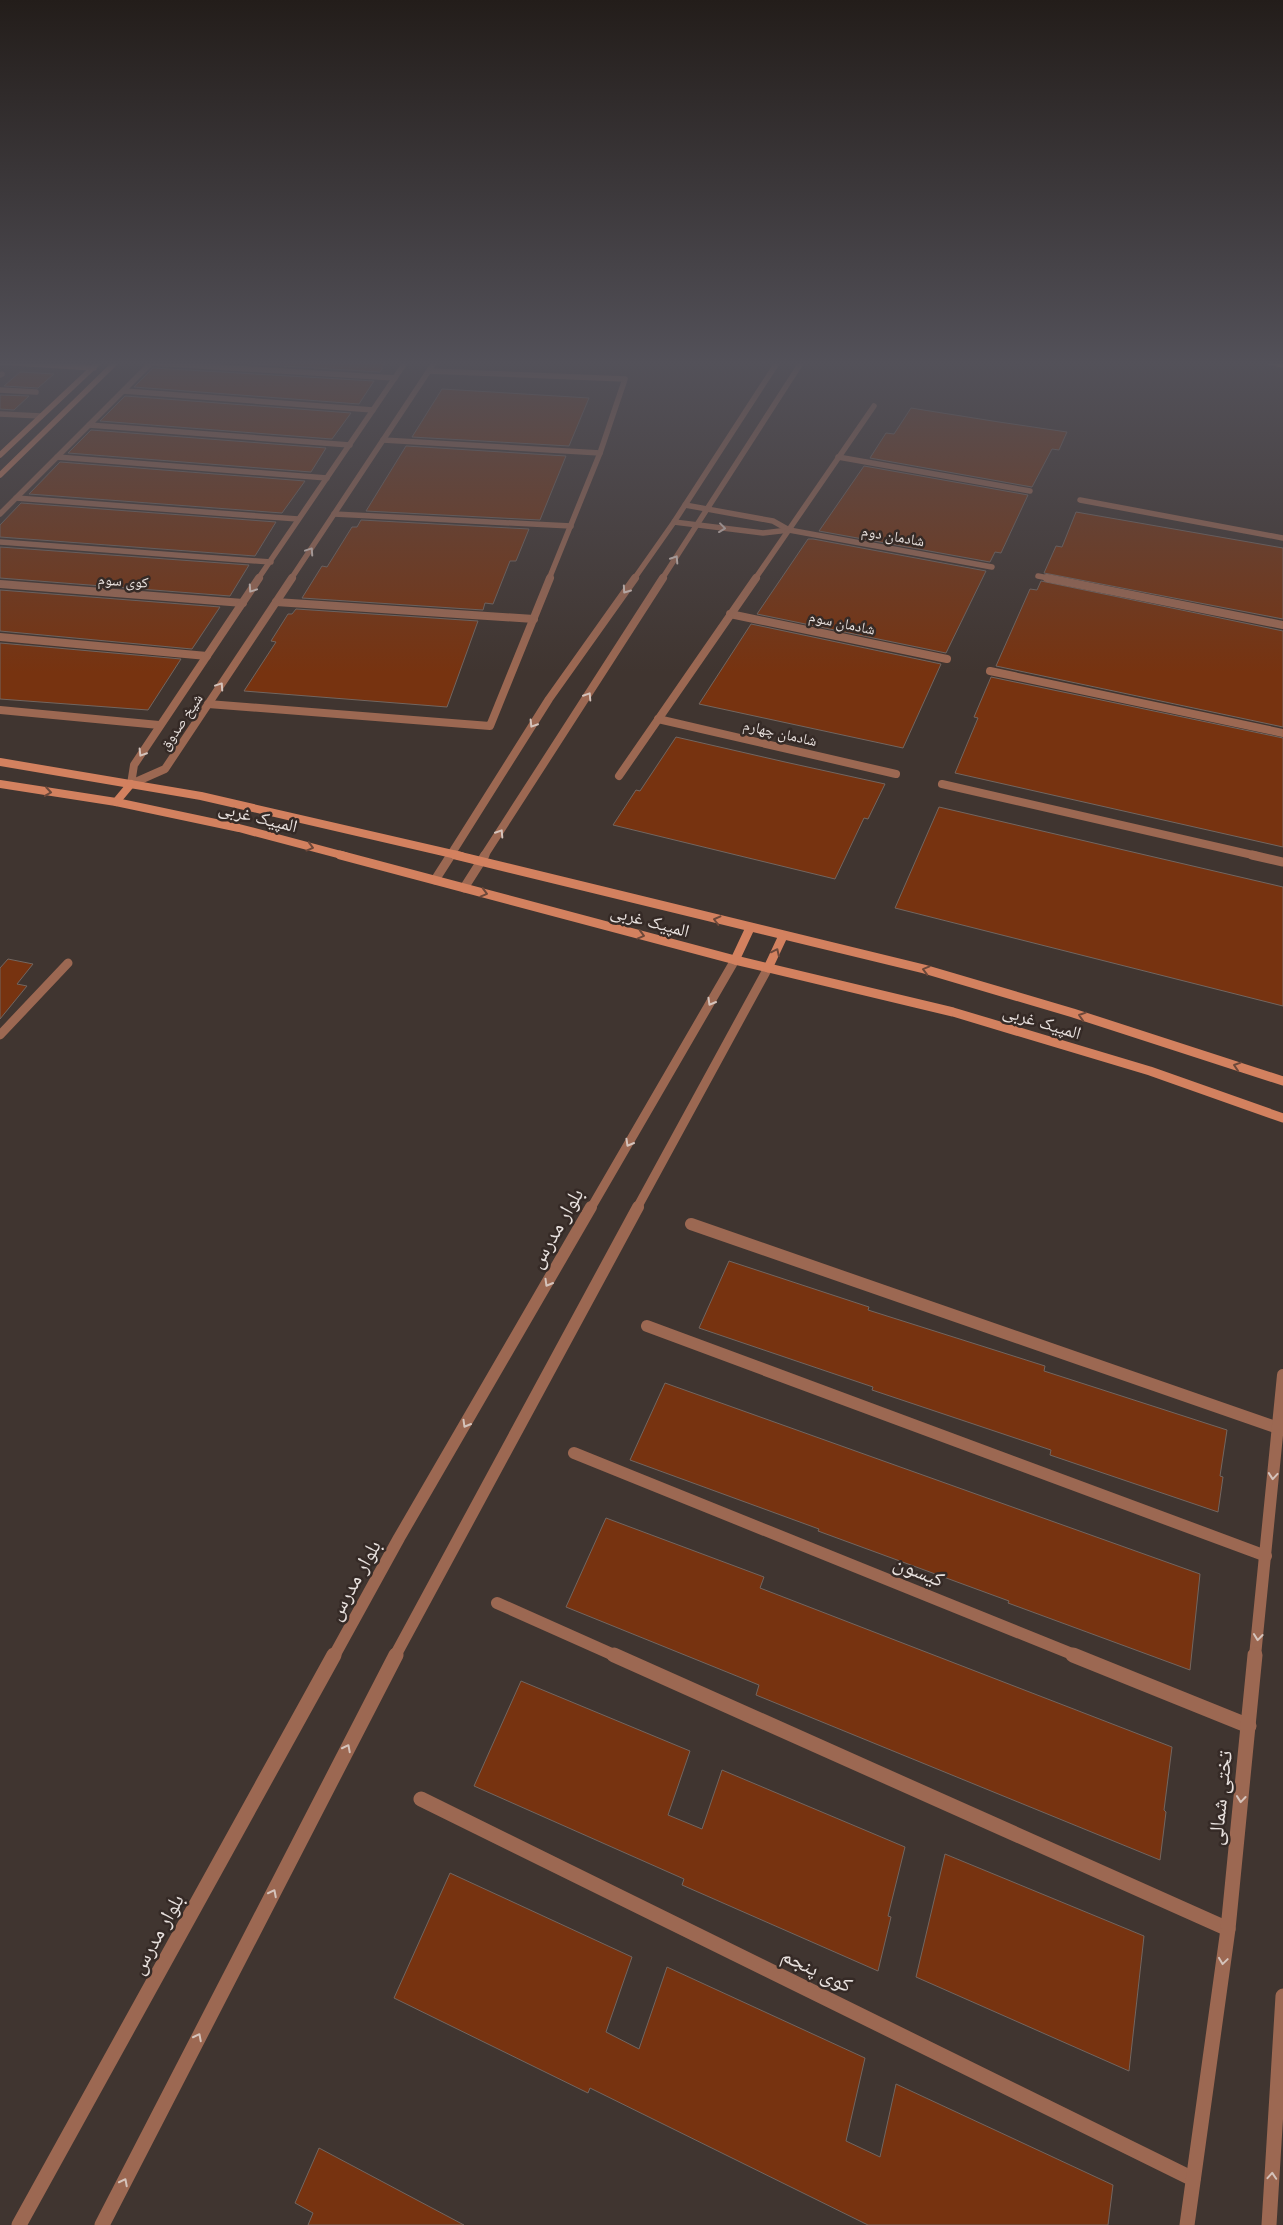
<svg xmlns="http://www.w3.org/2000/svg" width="1283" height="2225" font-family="'Roboto Serif','Noto Naskh Arabic',serif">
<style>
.building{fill:#773310;stroke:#726660}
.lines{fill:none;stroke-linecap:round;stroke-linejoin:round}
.street-far4{stroke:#9c6852;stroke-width:5.5}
.street-far3{stroke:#9c6852;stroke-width:8}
.street-far2{stroke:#9c6852;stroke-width:9}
.street-far1{stroke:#9c6852;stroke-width:12}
.street{stroke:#9c6852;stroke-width:15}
.secondary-far2{stroke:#d3815f;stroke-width:5.5}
.secondary-far1{stroke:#d3815f;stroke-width:8}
.secondary{stroke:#d3815f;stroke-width:9}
.oneway{stroke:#d5c3bb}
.oneway2{stroke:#6c483a}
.labels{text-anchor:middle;stroke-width:5;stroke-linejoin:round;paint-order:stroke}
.far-street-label{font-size:15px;fill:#e8e1de;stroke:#352a26}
.street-label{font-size:18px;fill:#e8e1de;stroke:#352a26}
.near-street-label{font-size:21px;fill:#e8e1de;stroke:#352a26}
</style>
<rect width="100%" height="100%" fill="#403530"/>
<g class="building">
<path d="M 187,360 L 387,360 L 380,372 Z"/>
<path d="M 153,368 L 374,381 L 359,404 L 134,387 Z"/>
<path d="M 20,372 L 54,374 L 38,388 L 4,386 Z"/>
<path d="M 442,389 L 524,394 L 589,398 L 569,446 L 412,437 Z"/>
<path d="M 0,395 L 29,396 L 14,410 L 0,409 Z"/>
<path d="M 125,396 L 351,413 L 332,439 L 100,421 Z"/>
<path d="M 911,408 L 999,422 L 1067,432 L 1059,450 L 1052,449 L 1032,487 L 870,458 L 886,433 L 894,434 Z"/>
<path d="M 91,430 L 326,448 L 311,472 L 68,453 Z"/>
<path d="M 406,446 L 566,456 L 540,520 L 366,511 Z"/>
<path d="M 60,462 L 305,481 L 282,513 L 29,494 Z"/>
<path d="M 864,466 L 1028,495 L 1001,553 L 995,552 L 990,562 L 819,531 Z"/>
<path d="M 21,503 L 276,522 L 255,556 L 0,537 L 0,525 Z"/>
<path d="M 1076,512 L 1283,548 L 1283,619 L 1044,573 L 1056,546 L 1062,547 Z"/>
<path d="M 361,520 L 529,529 L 516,561 L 510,561 L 493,604 L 485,603 L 483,610 L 302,598 L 322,566 L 327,567 L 352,527 L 357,527 Z"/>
<path d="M 808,539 L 813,539 L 986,571 L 946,653 L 757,614 Z"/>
<path d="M 0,547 L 249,565 L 230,596 L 0,578 Z"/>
<path d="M 1041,581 L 1283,631 L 1283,727 L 996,666 L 1030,589 L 1037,590 Z"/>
<path d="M 0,590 L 220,607 L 192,649 L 0,631 Z"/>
<path d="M 296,609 L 478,621 L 447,707 L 244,691 L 276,642 L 271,641 L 288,614 L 292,614 Z"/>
<path d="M 751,624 L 941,664 L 903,748 L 699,704 Z"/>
<path d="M 0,643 L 181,659 L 148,710 L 0,699 Z"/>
<path d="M 991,677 L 1283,738 L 1283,847 L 955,773 L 978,718 L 974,717 Z"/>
<path d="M 676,737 L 785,762 L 885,784 L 868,819 L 864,818 L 835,879 L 613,825 L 636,790 L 640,791 Z"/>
<path d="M 939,807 L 1283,887 L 1283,1006 L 895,908 Z"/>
<path d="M 8,959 L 33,964 L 17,984 L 27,986 L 0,1019 L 0,968 Z"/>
<path d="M 729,1261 L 869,1307 L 868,1310 L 1045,1366 L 1044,1371 L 1227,1430 L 1220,1476 L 1223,1477 L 1218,1512 L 1050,1455 L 1051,1450 L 872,1390 L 873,1387 L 699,1328 Z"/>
<path d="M 665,1383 L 1200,1574 L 1190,1670 L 1008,1603 L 1009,1601 L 818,1531 L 819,1529 L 630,1460 Z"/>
<path d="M 606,1518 L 764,1577 L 760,1588 L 1172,1747 L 1164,1810 L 1166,1812 L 1160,1860 L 756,1695 L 759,1685 L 566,1607 Z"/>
<path d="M 521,1681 L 690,1751 L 668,1815 L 702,1829 L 722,1770 L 905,1847 L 888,1916 L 891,1917 L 878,1971 L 682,1885 L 684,1879 L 474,1786 Z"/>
<path d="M 945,1854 L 1144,1936 L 1129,2071 L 916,1977 Z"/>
<path d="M 450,1873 L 632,1957 L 606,2032 L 639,2049 L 667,1967 L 865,2058 L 846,2141 L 880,2157 L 896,2084 L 1113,2185 L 1108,2225 L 868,2225 L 590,2088 L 588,2093 L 394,1998 Z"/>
<path d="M 319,2148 L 464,2225 L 308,2225 L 313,2213 L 295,2203 Z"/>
</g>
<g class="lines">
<g class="street-far4">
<path d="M 152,363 L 395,378"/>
<path d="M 429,371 L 625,379 L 600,453 L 549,579"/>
<path d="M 0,375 L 2,374"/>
<path d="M 0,390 L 36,392"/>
<path d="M 124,391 L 373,410"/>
<path d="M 0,414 L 41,416"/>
<path d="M 89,425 L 350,445"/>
<path d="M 383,440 L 600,453"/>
<path d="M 57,457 L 327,478"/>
<path d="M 838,457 L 1030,491"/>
<path d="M 16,498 L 298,519"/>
<path d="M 1080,500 L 1283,538"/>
<path d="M 685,505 L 773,521 L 789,530"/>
<path d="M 0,514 L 154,360"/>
<path d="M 334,514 L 571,526"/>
<path d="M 674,522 L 763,533 L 789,530 L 992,567"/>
<path d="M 0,542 L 271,562"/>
<path d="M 1038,576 L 1053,579"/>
<path d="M 258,579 L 407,360"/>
<path d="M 291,579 L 436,360"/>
<path d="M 634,579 L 674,522 L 779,360"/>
<path d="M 662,579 L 803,360"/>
<path d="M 755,579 L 874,406"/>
</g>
<g class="street-far3">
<path d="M 1047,578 L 1283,625"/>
<path d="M 0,584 L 243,603"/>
<path d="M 276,602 L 534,619"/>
<path d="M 730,614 L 947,659"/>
<path d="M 0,637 L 207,656"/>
<path d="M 990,671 L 1283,733"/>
<path d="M 208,704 L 490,726 L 550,578"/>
<path d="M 0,710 L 159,725"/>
<path d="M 658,719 L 896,774"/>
<path d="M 619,776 L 756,578"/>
<path d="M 131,784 L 165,769 L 292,578"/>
<path d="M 131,784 L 134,765 L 259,578"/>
<path d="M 942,784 L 1257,856"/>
<path d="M 450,856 L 549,699 L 635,578"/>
<path d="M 484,856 L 663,578"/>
</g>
<g class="street-far2">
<path d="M 1252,855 L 1283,862"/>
<path d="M 435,880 L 451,855"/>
<path d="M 464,888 L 485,855"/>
<path d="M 0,1035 L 68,963"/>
<path d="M 591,1208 L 735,960"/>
<path d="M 637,1208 L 768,968"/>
</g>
<g class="street-far1">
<path d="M 691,1224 L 1278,1428"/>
<path d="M 647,1326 L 1266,1556"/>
<path d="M 574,1453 L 1077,1656"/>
<path d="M 497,1603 L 616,1656"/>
<path d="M 334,1656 L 399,1538 L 591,1207"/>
<path d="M 395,1656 L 638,1207"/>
<path d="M 1255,1656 L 1283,1375"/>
</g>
<g class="street">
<path d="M 614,1655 L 1228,1929"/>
<path d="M 1073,1655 L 1249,1726"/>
<path d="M 421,1799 L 1193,2179"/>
<path d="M 19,2225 L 334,1655"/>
<path d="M 102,2225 L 396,1655"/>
<path d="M 1187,2225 L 1228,1929 L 1255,1655"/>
<path d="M 1269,2225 L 1283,1996"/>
</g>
<g class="secondary-far2">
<path d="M 1261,360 L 1283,365"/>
<path d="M 0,362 L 94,368"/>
<path d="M 0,455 L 101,360"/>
<path d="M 0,475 L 118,360"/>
</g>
<g class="secondary-far1">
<path d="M 0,762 L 201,796 L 461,856"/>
<path d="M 0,784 L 116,802 L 239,828 L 345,856"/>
<path d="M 116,802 L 131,784"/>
</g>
<g class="secondary">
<path d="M 340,855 L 735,960 L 953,1012 L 1150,1071 L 1283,1118"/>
<path d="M 455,855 L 924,969 L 1073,1013 L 1283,1081"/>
<path d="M 735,960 L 750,928"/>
<path d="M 768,968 L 783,936"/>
</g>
</g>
<defs><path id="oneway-chevron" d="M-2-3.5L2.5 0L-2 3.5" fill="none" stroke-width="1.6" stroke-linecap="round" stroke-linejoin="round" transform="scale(1.25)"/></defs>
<g class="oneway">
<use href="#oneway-chevron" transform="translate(722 528) rotate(7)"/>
<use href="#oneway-chevron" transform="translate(310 551) rotate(-56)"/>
<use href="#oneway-chevron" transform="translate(675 559) rotate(-57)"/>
<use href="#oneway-chevron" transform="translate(252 589) rotate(124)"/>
<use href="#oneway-chevron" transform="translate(626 590) rotate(125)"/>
<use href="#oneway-chevron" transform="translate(220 686) rotate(-56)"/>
<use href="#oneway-chevron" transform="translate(588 696) rotate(-57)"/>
<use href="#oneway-chevron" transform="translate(533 724) rotate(122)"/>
<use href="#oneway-chevron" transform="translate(142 753) rotate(122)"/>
<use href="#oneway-chevron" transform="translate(500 833) rotate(-57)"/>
<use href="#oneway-chevron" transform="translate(711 1002) rotate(120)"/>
<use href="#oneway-chevron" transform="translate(629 1143) rotate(120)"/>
<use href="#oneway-chevron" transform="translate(548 1283) rotate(120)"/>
<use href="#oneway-chevron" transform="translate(466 1424) rotate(120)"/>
<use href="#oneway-chevron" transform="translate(1273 1476) rotate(95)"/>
<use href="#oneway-chevron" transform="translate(1258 1637) rotate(96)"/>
<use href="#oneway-chevron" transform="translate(347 1748) rotate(-63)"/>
<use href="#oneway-chevron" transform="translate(1241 1799) rotate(96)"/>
<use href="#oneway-chevron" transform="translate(273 1893) rotate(-63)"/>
<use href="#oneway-chevron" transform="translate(1223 1961) rotate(98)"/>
<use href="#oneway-chevron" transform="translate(198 2037) rotate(-63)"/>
<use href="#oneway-chevron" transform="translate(1272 2176) rotate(-86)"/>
<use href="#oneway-chevron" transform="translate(124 2182) rotate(-63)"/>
</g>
<g class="oneway2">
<use href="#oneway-chevron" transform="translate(48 792) rotate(9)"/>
<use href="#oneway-chevron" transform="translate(310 847) rotate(15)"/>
<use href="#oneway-chevron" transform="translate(484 893) rotate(15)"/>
<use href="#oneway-chevron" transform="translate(717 920) rotate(-166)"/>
<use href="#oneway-chevron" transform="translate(641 935) rotate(15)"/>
<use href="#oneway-chevron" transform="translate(776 952) rotate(-64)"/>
<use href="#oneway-chevron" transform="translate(926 970) rotate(-165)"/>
<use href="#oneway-chevron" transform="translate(1082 1016) rotate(-162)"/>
<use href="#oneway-chevron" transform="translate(1237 1066) rotate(-162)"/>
</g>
<linearGradient id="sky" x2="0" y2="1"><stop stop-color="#231d1a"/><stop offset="0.54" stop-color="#535159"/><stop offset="1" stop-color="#535159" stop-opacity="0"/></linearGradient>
<rect width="1283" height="672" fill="url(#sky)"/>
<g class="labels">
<g class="far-street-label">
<text transform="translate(893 536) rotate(10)" y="5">شادمان دوم</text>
<text transform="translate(123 581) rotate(4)" y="5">کوی سوم</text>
<text transform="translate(842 623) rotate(12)" y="5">شادمان سوم</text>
<text transform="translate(181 722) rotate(-56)" y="5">شیخ صدوق</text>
<text transform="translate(780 733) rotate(13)" y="5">شادمان چهارم</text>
</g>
<g class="street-label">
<text transform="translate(258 817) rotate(14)" y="6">المپیک غربی</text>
<text transform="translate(650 921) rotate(15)" y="6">المپیک غربی</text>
<text transform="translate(1042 1022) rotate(17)" y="6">المپیک غربی</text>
</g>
<g class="near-street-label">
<text transform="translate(556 1228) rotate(-60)" y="7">بلوار مدرس</text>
<text transform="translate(919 1571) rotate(22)" y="7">کیسون</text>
<text transform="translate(354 1580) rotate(-61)" y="7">بلوار مدرس</text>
<text transform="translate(1220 1798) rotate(-84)" y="7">تختی شمالی</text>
<text transform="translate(157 1934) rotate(-61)" y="7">بلوار مدرس</text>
<text transform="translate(817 1970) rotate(26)" y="7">کوی پنجم</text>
</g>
</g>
</svg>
